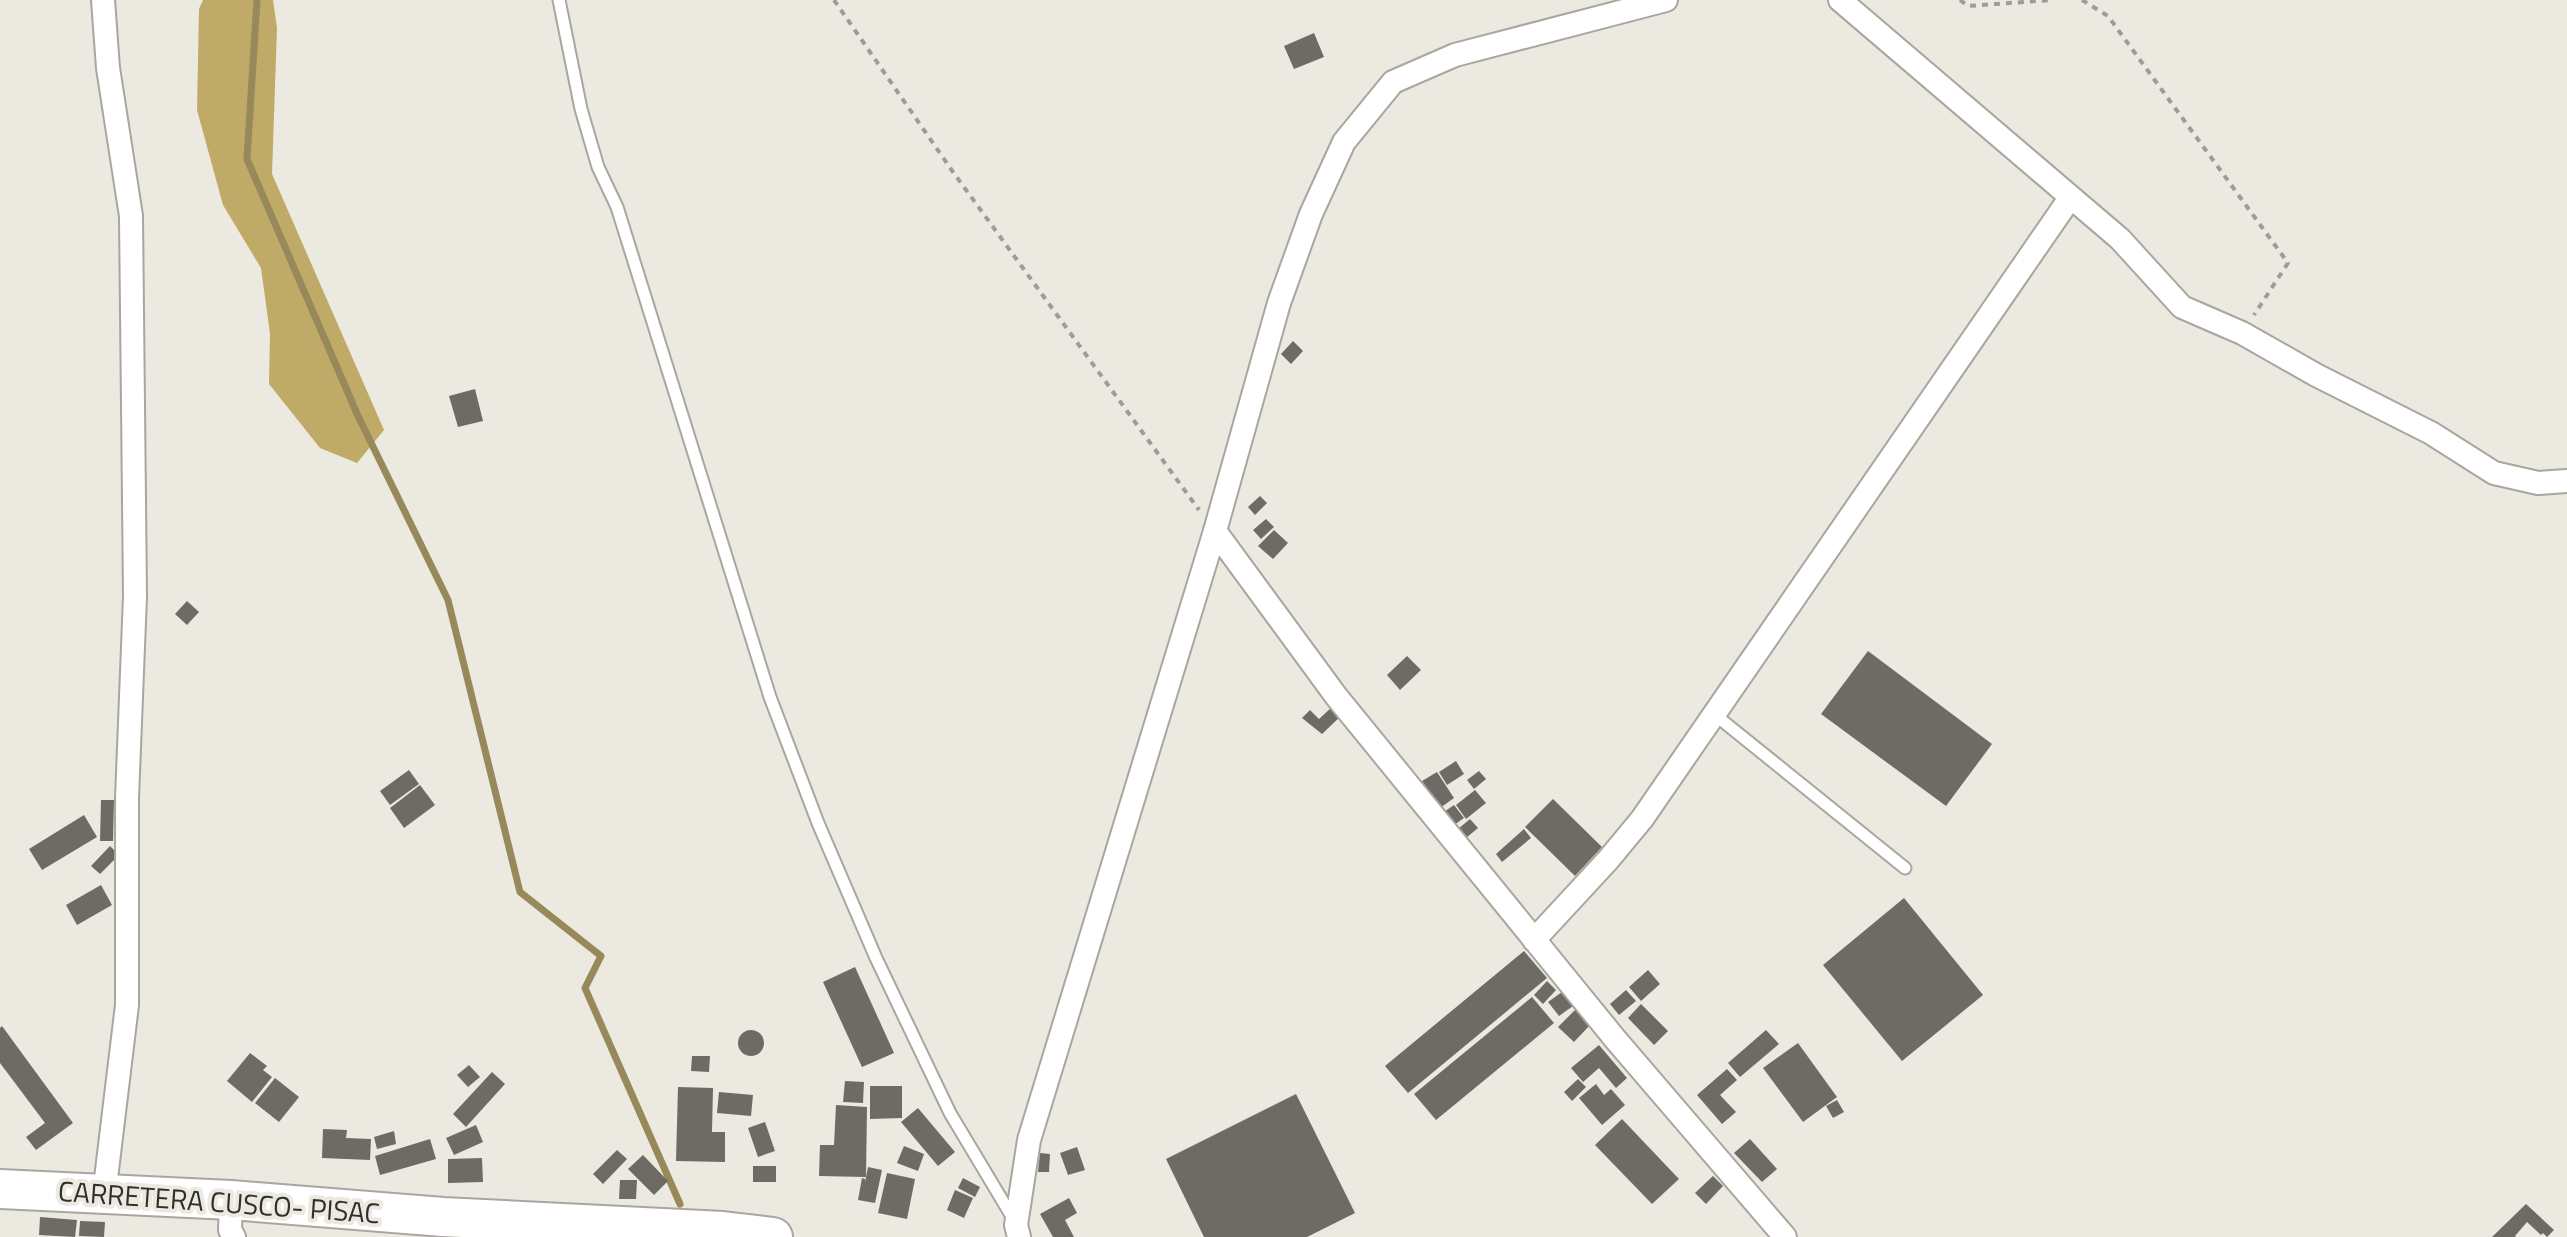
<svg xmlns="http://www.w3.org/2000/svg" width="2567" height="1237" font-family="'Titillium Web',sans-serif">
<style>
.forest{fill:#bfaa67}
.lines{fill:none;stroke-linecap:round;stroke-linejoin:round}
.stream{stroke:#98895a;stroke-width:7}
.building{fill:#6d6b63}
.service-casing{stroke:#a8a69e;stroke-width:15}
.minor-casing{stroke:#a8a69e;stroke-width:26}
.trunk-casing{stroke:#a8a69e;stroke-width:42}
.path{stroke:#9e9c96;stroke-width:4;stroke-dasharray:6 6;stroke-linecap:butt}
.service{stroke:#fff;stroke-width:11}
.minor{stroke:#fff;stroke-width:22}
.trunk{stroke:#fff;stroke-width:38}
.labels{text-anchor:middle;stroke-width:8;stroke-linejoin:round;paint-order:stroke}
.street-label{font-size:28px;fill:#302f2c;stroke:#ece9e1}
</style>
<rect width="100%" height="100%" fill="#ece9e1"/>
<path class="forest" d="M 203,0 L 273,0 L 277,28 L 272,174 L 384,430 L 357,463 L 320,448 L 269,384 L 270,334 L 261,268 L 223,205 L 197,110 L 199,9 Z"/>
<g class="lines">
<path class="stream" d="M 257,0 L 247,159 L 358,416 L 448,600 L 520,892 L 601,956 L 585,988 L 680,1204"/>
</g>
<g class="building">
<path d="M 1314,33 L 1324,57 L 1294,69 L 1284,46 Z"/>
<path d="M 1293,341 L 1303,351 L 1291,364 L 1281,354 Z"/>
<path d="M 475,389 L 483,421 L 458,427 L 449,396 Z"/>
<path d="M 1260,496 L 1267,503 L 1255,515 L 1248,507 Z"/>
<path d="M 1266,519 L 1274,527 L 1261,539 L 1253,530 Z"/>
<path d="M 1274,530 L 1288,543 L 1273,559 L 1258,546 Z"/>
<path d="M 187,601 L 199,612 L 187,625 L 175,614 Z"/>
<path d="M 1868,651 L 1992,744 L 1946,806 L 1821,714 Z"/>
<path d="M 1407,656 L 1421,670 L 1400,690 L 1387,675 Z"/>
<path d="M 1333,706 L 1342,715 L 1322,734 L 1302,718 L 1310,710 L 1319,719 Z"/>
<path d="M 1456,761 L 1464,774 L 1447,785 L 1439,772 Z"/>
<path d="M 409,770 L 419,784 L 390,805 L 380,791 Z"/>
<path d="M 1479,771 L 1486,779 L 1474,789 L 1467,780 Z"/>
<path d="M 1437,772 L 1454,798 L 1440,808 L 1422,781 Z"/>
<path d="M 420,785 L 435,805 L 404,828 L 390,808 Z"/>
<path d="M 1475,790 L 1486,803 L 1466,819 L 1456,805 Z"/>
<path d="M 1553,799 L 1602,847 L 1575,876 L 1525,827 Z"/>
<path d="M 101,800 L 114,800 L 113,841 L 100,841 Z"/>
<path d="M 1454,805 L 1464,818 L 1454,825 L 1444,812 Z"/>
<path d="M 84,815 L 97,837 L 42,870 L 29,849 Z"/>
<path d="M 1470,819 L 1478,828 L 1466,838 L 1458,829 Z"/>
<path d="M 1524,829 L 1531,838 L 1502,862 L 1496,854 Z"/>
<path d="M 110,846 L 119,855 L 100,874 L 91,866 Z"/>
<path d="M 101,885 L 112,905 L 77,925 L 66,905 Z"/>
<path d="M 1904,898 L 1983,995 L 1902,1061 L 1823,965 Z"/>
<path d="M 1524,951 L 1547,978 L 1408,1093 L 1385,1066 Z"/>
<path d="M 855,967 L 894,1053 L 862,1067 L 823,982 Z"/>
<path d="M 1648,970 L 1660,984 L 1641,1001 L 1629,987 Z"/>
<path d="M 1547,981 L 1556,990 L 1543,1004 L 1534,995 Z"/>
<path d="M 1626,990 L 1636,1001 L 1619,1015 L 1610,1004 Z"/>
<path d="M 1562,992 L 1573,1006 L 1559,1016 L 1548,1002 Z"/>
<path d="M 1532,997 L 1554,1023 L 1436,1120 L 1414,1094 Z"/>
<path d="M 1641,1004 L 1668,1031 L 1654,1045 L 1628,1018 Z"/>
<path d="M 1576,1009 L 1591,1024 L 1574,1042 L 1558,1027 Z"/>
<path d="M 2,1026 L 73,1123 L 36,1150 L 26,1137 L 45,1123 L 0,1063 L 0,1028 Z"/>
<circle cx="751" cy="1043" r="13"/>
<path d="M 1766,1030 L 1779,1044 L 1740,1077 L 1728,1063 Z"/>
<path d="M 1798,1043 L 1837,1097 L 1803,1122 L 1763,1068 Z"/>
<path d="M 1599,1045 L 1627,1078 L 1616,1088 L 1599,1068 L 1583,1082 L 1571,1068 Z"/>
<path d="M 250,1053 L 267,1066 L 263,1070 L 272,1077 L 252,1102 L 227,1081 Z"/>
<path d="M 692,1056 L 710,1056 L 709,1072 L 691,1071 Z"/>
<path d="M 469,1065 L 480,1077 L 468,1087 L 457,1075 Z"/>
<path d="M 1727,1069 L 1737,1080 L 1720,1095 L 1736,1112 L 1722,1124 L 1697,1095 Z"/>
<path d="M 492,1072 L 505,1084 L 466,1127 L 453,1114 Z"/>
<path d="M 275,1078 L 299,1097 L 279,1122 L 255,1103 Z"/>
<path d="M 1578,1079 L 1586,1087 L 1572,1101 L 1564,1092 Z"/>
<path d="M 845,1081 L 864,1082 L 863,1103 L 843,1102 Z"/>
<path d="M 1596,1084 L 1604,1095 L 1611,1089 L 1625,1105 L 1602,1125 L 1579,1098 Z"/>
<path d="M 870,1086 L 902,1086 L 902,1118 L 870,1119 Z"/>
<path d="M 678,1087 L 713,1088 L 712,1132 L 725,1132 L 725,1162 L 676,1161 Z"/>
<path d="M 719,1092 L 753,1095 L 751,1116 L 717,1113 Z"/>
<path d="M 1296,1094 L 1355,1213 L 1307,1237 L 1204,1237 L 1166,1159 Z"/>
<path d="M 1837,1100 L 1844,1112 L 1833,1118 L 1826,1106 Z"/>
<path d="M 836,1105 L 867,1107 L 866,1177 L 819,1176 L 820,1145 L 834,1145 Z"/>
<path d="M 918,1108 L 955,1152 L 938,1166 L 901,1122 Z"/>
<path d="M 1622,1119 L 1679,1179 L 1652,1204 L 1595,1145 Z"/>
<path d="M 765,1122 L 775,1151 L 758,1157 L 748,1128 Z"/>
<path d="M 476,1125 L 483,1142 L 454,1155 L 446,1138 Z"/>
<path d="M 323,1129 L 347,1130 L 346,1138 L 371,1139 L 370,1160 L 322,1158 Z"/>
<path d="M 394,1131 L 396,1144 L 377,1149 L 374,1137 Z"/>
<path d="M 430,1139 L 436,1159 L 380,1175 L 375,1156 Z"/>
<path d="M 1750,1139 L 1777,1169 L 1762,1182 L 1734,1153 Z"/>
<path d="M 904,1146 L 924,1154 L 918,1171 L 897,1163 Z"/>
<path d="M 1077,1147 L 1085,1170 L 1068,1175 L 1060,1153 Z"/>
<path d="M 617,1150 L 627,1159 L 603,1184 L 593,1174 Z"/>
<path d="M 1040,1153 L 1050,1154 L 1049,1172 L 1038,1172 Z"/>
<path d="M 643,1155 L 668,1181 L 654,1195 L 628,1169 Z"/>
<path d="M 482,1158 L 483,1182 L 448,1183 L 448,1159 Z"/>
<rect x="753" y="1166" width="23" height="16"/>
<path d="M 868,1167 L 882,1170 L 875,1203 L 858,1200 L 862,1178 L 865,1179 L 865,1182 Z"/>
<path d="M 887,1173 L 915,1179 L 907,1219 L 878,1213 Z"/>
<path d="M 1713,1176 L 1723,1186 L 1706,1204 L 1695,1193 Z"/>
<path d="M 963,1178 L 980,1187 L 975,1197 L 958,1188 Z"/>
<path d="M 620,1180 L 637,1180 L 636,1199 L 619,1199 Z"/>
<path d="M 955,1190 L 973,1198 L 964,1218 L 947,1210 Z"/>
<path d="M 1069,1198 L 1077,1213 L 1065,1220 L 1074,1237 L 1053,1237 L 1040,1214 Z"/>
<path d="M 2526,1204 L 2554,1230 L 2547,1237 L 2543,1233 L 2541,1235 L 2527,1222 L 2515,1236 L 2516,1237 L 2492,1237 Z"/>
<path d="M 40,1217 L 77,1220 L 75,1237 L 39,1235 Z"/>
<path d="M 80,1221 L 105,1222 L 104,1237 L 79,1236 Z"/>
</g>
<g class="lines">
<g class="service-casing">
<g id="service">
<path d="M 559,0 L 581,109 L 598,167 L 617,207 L 770,697 L 818,823 L 876,958 L 950,1113 L 1014,1220"/>
<path d="M 1714,714 L 1905,868"/>
</g>
</g>
<g class="minor-casing">
<g id="minor">
<path d="M 103,0 L 108,68 L 131,216 L 135,596 L 127,798 L 127,1005 L 104,1195"/>
<path d="M 1840,0 L 2120,239 L 2182,307 L 2242,333 L 2316,375 L 2431,433 L 2494,473 L 2538,483 L 2567,481"/>
<path d="M 1215,531 L 1279,303 L 1311,214 L 1344,142 L 1393,82 L 1455,55 L 1666,0"/>
<path d="M 1534,940 L 1608,860 L 1642,819 L 2070,198"/>
<path d="M 231,1200 L 230,1230 L 234,1237"/>
<path d="M 1019,1237 L 1016,1225 L 1029,1140 L 1215,531 L 1336,696 L 1616,1040 L 1785,1237"/>
</g>
</g>
<g class="trunk-casing">
<path id="trunk" d="M 0,1189 L 231,1200 L 443,1217 L 723,1231 L 773,1237"/>
</g>
<g class="path">
<path d="M 834,0 L 953,172 L 1199,510"/>
<path d="M 1960,0 L 1968,6 L 2051,0"/>
<path d="M 2082,0 L 2108,16 L 2288,263 L 2254,315"/>
</g>
<use href="#service" class="service"/>
<use href="#minor" class="minor"/>
<use href="#trunk" class="trunk"/>
</g>
<g class="labels">
<g class="street-label">
<text transform="translate(219 1202) rotate(4)" y="10">CARRETERA CUSCO- PISAC</text>
</g>
</g>
</svg>
